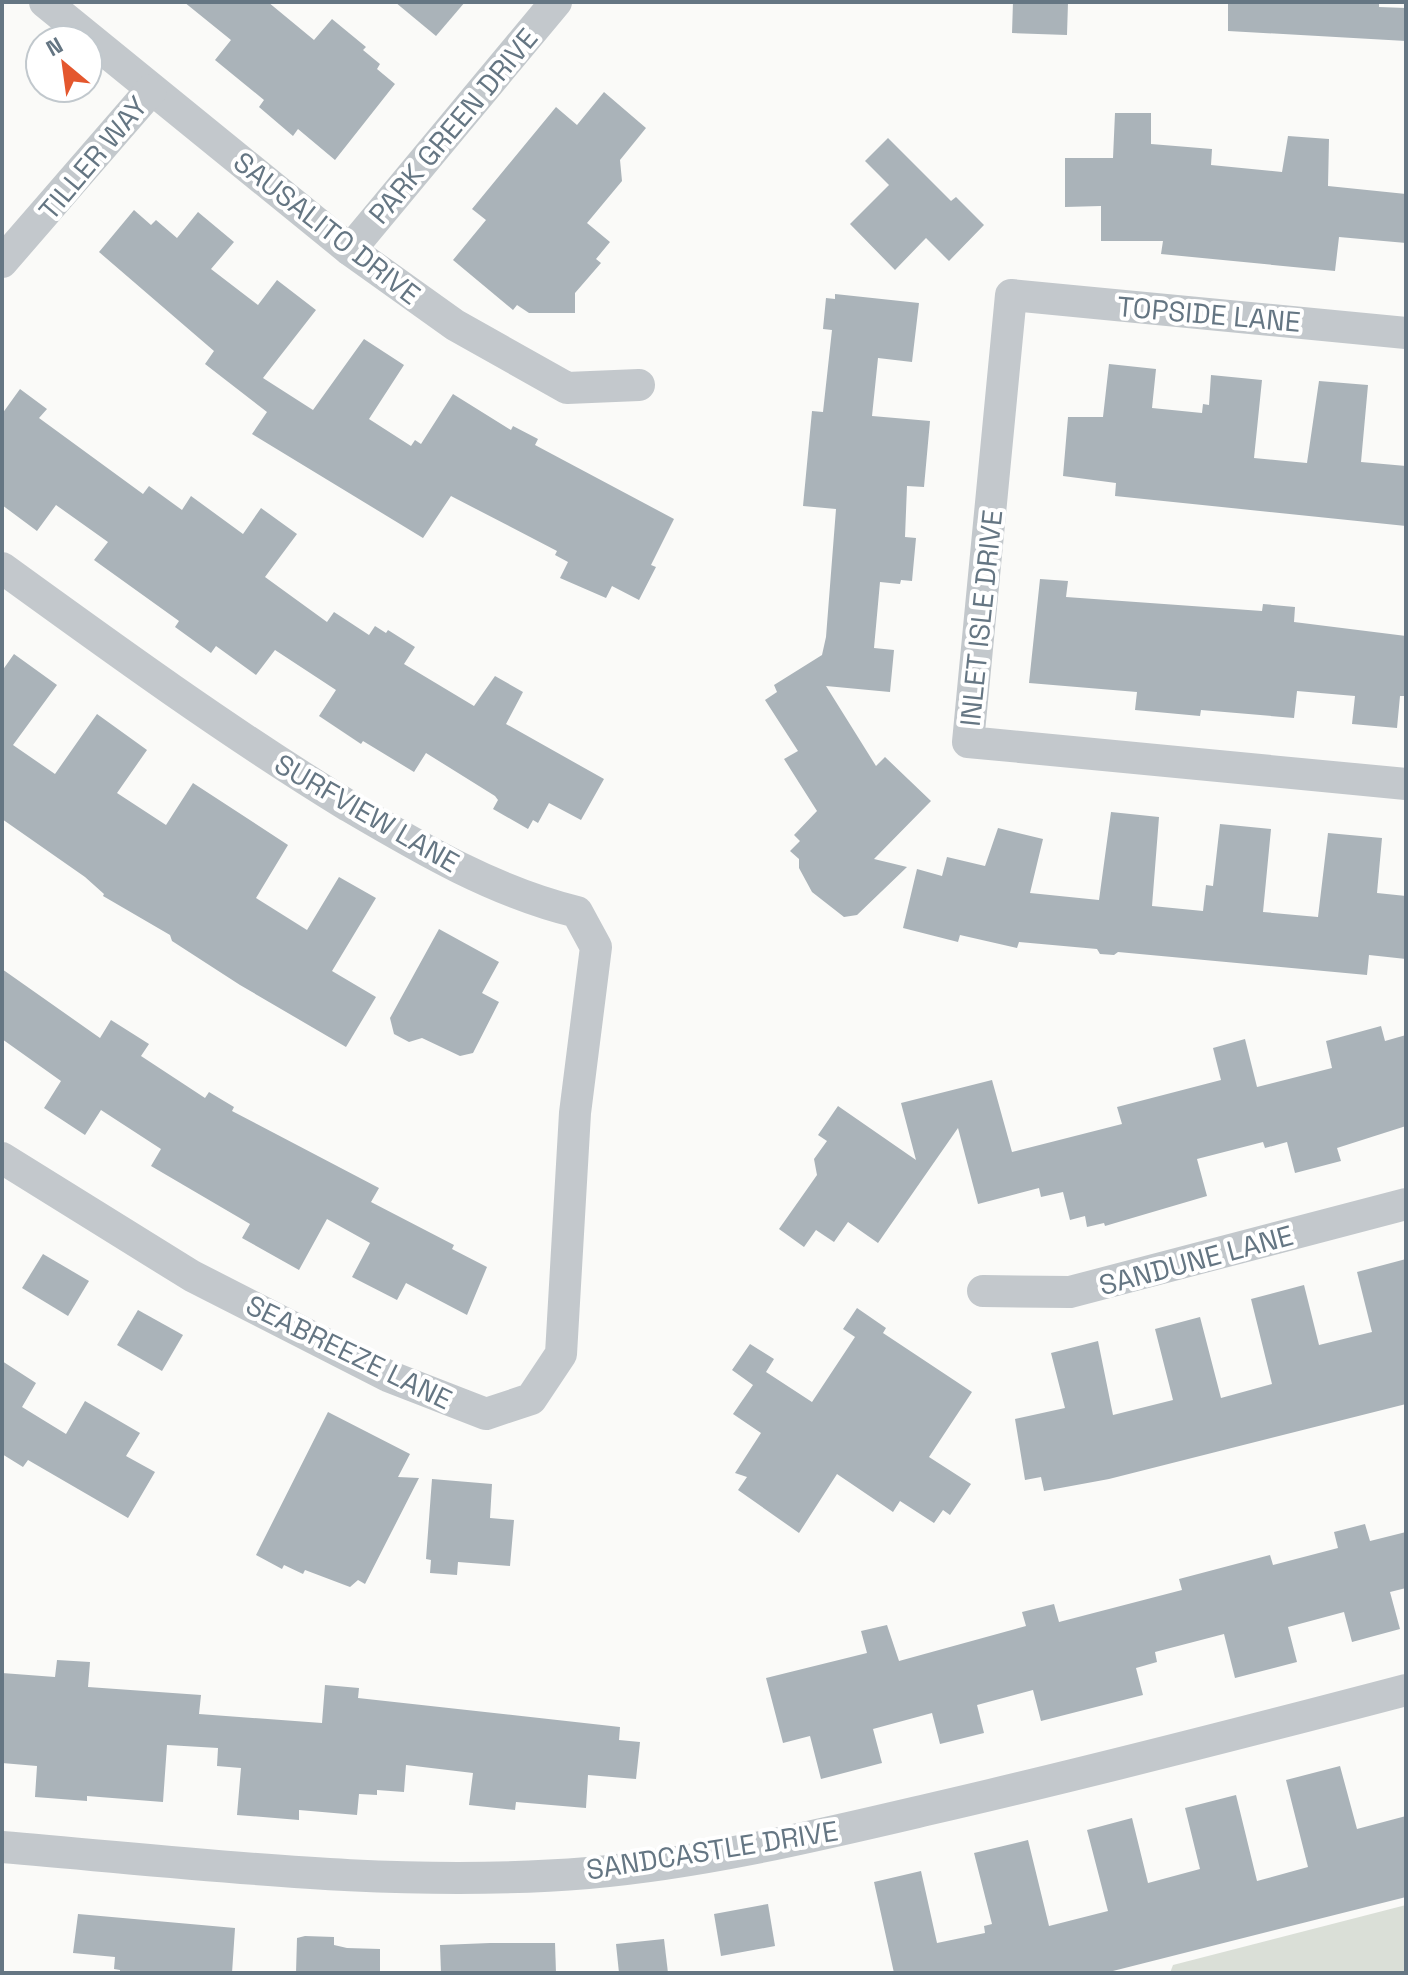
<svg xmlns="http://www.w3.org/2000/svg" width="1408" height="1975" font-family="'Space Grotesk',sans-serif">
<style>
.green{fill:#dadfd7}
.building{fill:#aab3b9}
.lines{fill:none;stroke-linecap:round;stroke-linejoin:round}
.minor{stroke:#c3c8cc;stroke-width:32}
.labels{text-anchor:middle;stroke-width:8;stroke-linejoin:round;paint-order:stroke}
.street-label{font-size:28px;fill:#657683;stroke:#fff}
</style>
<rect width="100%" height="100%" fill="#fafaf8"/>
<path class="green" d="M 1406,1905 L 1406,1973 L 1170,1973 L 1173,1965 Z"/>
<g class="building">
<path d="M 184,2 L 268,2 L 314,40 L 332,19 L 366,47 L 363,50 L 380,64 L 377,69 L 395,84 L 335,160 L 298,129 L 293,136 L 259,107 L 264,100 L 215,60 L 231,40 Z"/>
<path d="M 395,2 L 465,2 L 436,36 Z"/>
<path d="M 1013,2 L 1068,2 L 1067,35 L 1012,33 Z"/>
<path d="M 1228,2 L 1379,2 L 1379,7 L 1406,8 L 1406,41 L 1228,31 Z"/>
<path d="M 604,92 L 646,128 L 620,160 L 622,181 L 587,223 L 610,242 L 596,259 L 601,263 L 575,293 L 575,313 L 529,313 L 517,305 L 513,310 L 453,260 L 486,220 L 472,209 L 556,107 L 577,125 Z"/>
<path d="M 1115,113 L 1151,113 L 1151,144 L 1212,149 L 1211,165 L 1282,172 L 1288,136 L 1329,139 L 1328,186 L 1406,194 L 1406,243 L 1339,237 L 1335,271 L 1161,254 L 1163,241 L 1101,241 L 1101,206 L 1065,207 L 1065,158 L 1113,158 Z"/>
<path d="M 888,138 L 951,201 L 956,197 L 984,225 L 949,261 L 926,238 L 895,270 L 850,224 L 889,185 L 865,161 Z"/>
<path d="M 134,210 L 151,225 L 156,220 L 177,238 L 198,212 L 234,242 L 211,269 L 258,305 L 277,280 L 316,310 L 263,378 L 313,410 L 364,339 L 404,365 L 369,419 L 411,446 L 415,440 L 421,444 L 453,394 L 511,430 L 513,426 L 538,439 L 535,445 L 674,519 L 651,565 L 656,567 L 639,600 L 612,586 L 606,598 L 560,578 L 568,562 L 555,555 L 557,551 L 451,496 L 423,538 L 252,434 L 267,412 L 205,364 L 214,351 L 99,252 Z"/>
<path d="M 835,294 L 919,303 L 912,362 L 878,358 L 872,416 L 930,421 L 924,487 L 907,486 L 905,537 L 916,538 L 912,581 L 901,580 L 900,584 L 880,582 L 874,648 L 894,650 L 890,692 L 826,686 L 876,766 L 885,757 L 931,801 L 874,859 L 907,867 L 857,915 L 844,917 L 812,892 L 799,868 L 799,859 L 790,851 L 800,841 L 794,835 L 817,811 L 784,759 L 798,751 L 765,700 L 777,692 L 774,685 L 822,655 L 826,637 L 836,509 L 803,506 L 812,411 L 823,412 L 832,330 L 823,329 L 826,298 L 835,299 Z"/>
<path d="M 1109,364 L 1156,369 L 1152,408 L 1202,413 L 1203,404 L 1209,405 L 1211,375 L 1262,380 L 1254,458 L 1307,463 L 1319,381 L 1368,385 L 1361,462 L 1406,466 L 1406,526 L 1115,496 L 1116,483 L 1063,476 L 1068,417 L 1103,417 Z"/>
<path d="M 20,389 L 47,409 L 39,418 L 143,494 L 149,486 L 182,510 L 191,496 L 243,534 L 261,508 L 297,534 L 265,577 L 327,622 L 334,612 L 369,635 L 375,626 L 386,633 L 388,630 L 415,647 L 404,664 L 474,706 L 495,676 L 523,692 L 506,724 L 604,779 L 581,820 L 549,803 L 538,823 L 533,820 L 528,829 L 493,809 L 498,800 L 495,796 L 426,753 L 414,772 L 363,741 L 361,744 L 319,716 L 336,690 L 275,650 L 256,675 L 216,646 L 211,653 L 175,627 L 179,621 L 94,560 L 108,542 L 56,505 L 37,531 L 2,505 L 2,414 Z"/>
<path d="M 1040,579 L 1068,581 L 1066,597 L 1262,611 L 1263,604 L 1295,607 L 1294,622 L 1406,636 L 1406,696 L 1400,696 L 1397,728 L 1352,724 L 1355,696 L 1297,691 L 1294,718 L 1201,710 L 1200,716 L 1135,710 L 1137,692 L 1029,683 Z"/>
<path d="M 14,654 L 57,685 L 13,745 L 55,774 L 97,714 L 147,750 L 117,793 L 166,825 L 193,783 L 288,845 L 256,898 L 307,930 L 339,877 L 376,898 L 332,971 L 376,997 L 346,1047 L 240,985 L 172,941 L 170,935 L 103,896 L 104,894 L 85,877 L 2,819 L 2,671 Z"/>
<path d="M 1111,812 L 1159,817 L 1152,906 L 1203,911 L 1206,885 L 1213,886 L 1220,824 L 1271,829 L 1263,912 L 1318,917 L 1328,833 L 1382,838 L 1377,893 L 1406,896 L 1406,959 L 1369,955 L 1367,975 L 1118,952 L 1114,955 L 1100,954 L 1097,949 L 1019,942 L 1017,948 L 960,935 L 958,942 L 903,928 L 917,869 L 942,876 L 947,857 L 985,866 L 998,828 L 1043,839 L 1030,893 L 1099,900 Z"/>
<path d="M 439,929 L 499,962 L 482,993 L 499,1002 L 473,1053 L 460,1056 L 422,1038 L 409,1042 L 394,1034 L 390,1018 Z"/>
<path d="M 2,969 L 100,1038 L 111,1020 L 149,1044 L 141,1056 L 205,1098 L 209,1092 L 234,1107 L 232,1111 L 379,1188 L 371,1202 L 454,1245 L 452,1249 L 487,1267 L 467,1315 L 406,1283 L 397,1300 L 352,1277 L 370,1243 L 327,1219 L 299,1270 L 242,1238 L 250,1224 L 151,1166 L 161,1149 L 101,1110 L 85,1135 L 44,1108 L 61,1081 L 2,1039 Z"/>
<path d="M 1381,1026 L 1385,1041 L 1406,1035 L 1406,1126 L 1337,1148 L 1341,1161 L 1295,1173 L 1287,1142 L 1265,1148 L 1263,1142 L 1197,1159 L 1207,1196 L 1105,1226 L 1104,1223 L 1087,1227 L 1085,1216 L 1070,1220 L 1063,1192 L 1041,1197 L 1039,1188 L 978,1204 L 958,1128 L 878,1243 L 848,1222 L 834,1242 L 816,1230 L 804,1247 L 779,1229 L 817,1175 L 814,1159 L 827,1141 L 818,1135 L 838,1106 L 916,1160 L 901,1103 L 992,1080 L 1012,1152 L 1122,1124 L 1117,1107 L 1221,1080 L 1213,1048 L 1245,1039 L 1257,1087 L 1332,1068 L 1326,1041 Z"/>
<path d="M 43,1254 L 89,1281 L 68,1316 L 22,1288 Z"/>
<path d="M 1406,1259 L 1406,1404 L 1109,1479 L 1044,1491 L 1041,1477 L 1025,1480 L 1015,1419 L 1065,1408 L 1051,1353 L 1098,1341 L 1113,1415 L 1173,1400 L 1155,1329 L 1200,1317 L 1221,1398 L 1272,1384 L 1251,1299 L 1304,1285 L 1319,1345 L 1372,1332 L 1357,1272 Z"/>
<path d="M 857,1308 L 886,1328 L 883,1333 L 972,1392 L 929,1457 L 971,1484 L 950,1515 L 943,1510 L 934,1523 L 900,1501 L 893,1512 L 837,1474 L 799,1533 L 738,1490 L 747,1477 L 735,1473 L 761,1433 L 733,1414 L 753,1385 L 732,1370 L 750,1344 L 774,1359 L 766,1372 L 812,1402 L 855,1337 L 843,1329 Z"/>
<path d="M 138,1310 L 183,1335 L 162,1371 L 117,1345 Z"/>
<path d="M 2,1361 L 36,1383 L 22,1407 L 66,1434 L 85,1401 L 140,1433 L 126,1456 L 155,1472 L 128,1518 L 28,1460 L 23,1467 L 2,1454 Z"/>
<path d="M 328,1412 L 410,1454 L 398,1477 L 419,1478 L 365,1584 L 358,1580 L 350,1587 L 305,1570 L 303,1574 L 284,1565 L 282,1569 L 256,1555 Z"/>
<path d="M 432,1479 L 492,1484 L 490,1518 L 514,1520 L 510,1566 L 458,1562 L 457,1575 L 430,1573 L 431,1560 L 426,1559 Z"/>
<path d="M 1365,1524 L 1370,1541 L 1406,1532 L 1406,1588 L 1390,1592 L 1400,1629 L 1352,1642 L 1344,1612 L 1288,1627 L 1297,1662 L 1235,1678 L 1224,1634 L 1155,1652 L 1157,1662 L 1136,1668 L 1143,1695 L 1041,1721 L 1033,1690 L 977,1705 L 984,1733 L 940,1744 L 932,1713 L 873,1729 L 882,1763 L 821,1779 L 810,1736 L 783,1743 L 766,1678 L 867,1653 L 861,1631 L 887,1625 L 899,1661 L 1026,1626 L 1022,1612 L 1054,1604 L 1059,1622 L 1182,1590 L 1179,1579 L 1270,1555 L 1273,1565 L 1338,1548 L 1334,1532 Z"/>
<path d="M 57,1660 L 90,1662 L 88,1687 L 201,1695 L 199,1714 L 322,1723 L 325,1685 L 359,1688 L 358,1698 L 620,1727 L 619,1740 L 640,1742 L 636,1779 L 588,1775 L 586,1808 L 516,1802 L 515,1810 L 469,1805 L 473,1773 L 406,1765 L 404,1792 L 377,1790 L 377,1795 L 359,1794 L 357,1815 L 299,1810 L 299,1820 L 237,1815 L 241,1768 L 217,1766 L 218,1748 L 167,1745 L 163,1802 L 87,1796 L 87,1801 L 35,1797 L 37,1766 L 2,1763 L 2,1673 L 55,1677 Z"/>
<path d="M 1340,1766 L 1357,1829 L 1406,1816 L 1406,1897 L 1105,1973 L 894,1973 L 874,1882 L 921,1871 L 937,1943 L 985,1933 L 984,1926 L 992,1924 L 974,1853 L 1028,1840 L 1049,1926 L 1108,1911 L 1087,1830 L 1132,1818 L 1148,1883 L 1200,1869 L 1185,1808 L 1236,1795 L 1257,1881 L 1308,1867 L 1286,1780 Z"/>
<path d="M 768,1904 L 775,1946 L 721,1956 L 714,1914 Z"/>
<path d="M 78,1914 L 235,1928 L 232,1973 L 120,1973 L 120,1970 L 114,1969 L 115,1957 L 73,1953 Z"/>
<path d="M 305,1936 L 334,1937 L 334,1945 L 347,1948 L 380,1949 L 380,1973 L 296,1973 L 297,1938 Z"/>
<path d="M 664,1939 L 668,1973 L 619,1973 L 616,1944 Z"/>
<path d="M 490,1943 L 555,1943 L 556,1973 L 441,1973 L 440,1945 Z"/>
</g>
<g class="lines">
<g class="minor">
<path d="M 45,2 L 350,250 L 455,325 L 567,388 L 639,385"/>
<path d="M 350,250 L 556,2"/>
<path d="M 2,262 L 151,90"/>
<path d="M 1406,333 L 1011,295 L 968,742 L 1406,784"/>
<path d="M 2,568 C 115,650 228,732 347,805 C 420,848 494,892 577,912 L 596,947 L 575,1113 L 561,1354 L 531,1399 L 486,1414 L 388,1376 L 192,1276 L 2,1158"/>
<path d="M 983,1291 L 1070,1292 L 1406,1204"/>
<path d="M 2,1847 C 196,1863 393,1889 588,1873 C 702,1863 815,1836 926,1810 C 1087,1773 1246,1732 1406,1690"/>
</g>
</g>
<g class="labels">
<g class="street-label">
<text transform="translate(453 126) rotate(-50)" y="10">PARK GREEN DRIVE</text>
<text transform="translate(93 158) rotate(-50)" y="10">TILLER WAY</text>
<text transform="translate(327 228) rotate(38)" y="10">SAUSALITO DRIVE</text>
<text transform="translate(1209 314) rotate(5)" y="10">TOPSIDE LANE</text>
<text transform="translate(981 618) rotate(-84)" y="10">INLET ISLE DRIVE</text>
<text transform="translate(367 813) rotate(30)" y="10">SURFVIEW LANE</text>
<text transform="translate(1196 1260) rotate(-15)" y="10">SANDUNE LANE</text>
<text transform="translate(349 1352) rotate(26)" y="10">SEABREEZE LANE</text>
<text transform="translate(712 1850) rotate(-9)" y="10">SANDCASTLE DRIVE</text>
</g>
</g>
<rect width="1408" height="1975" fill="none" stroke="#657683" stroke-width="8"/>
<g transform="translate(64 64) rotate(331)"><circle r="38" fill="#ffffff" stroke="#c1c8cd" stroke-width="2"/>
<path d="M0-6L14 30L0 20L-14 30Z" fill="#e4572e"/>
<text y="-12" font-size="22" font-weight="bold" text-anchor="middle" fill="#657683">N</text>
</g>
</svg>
